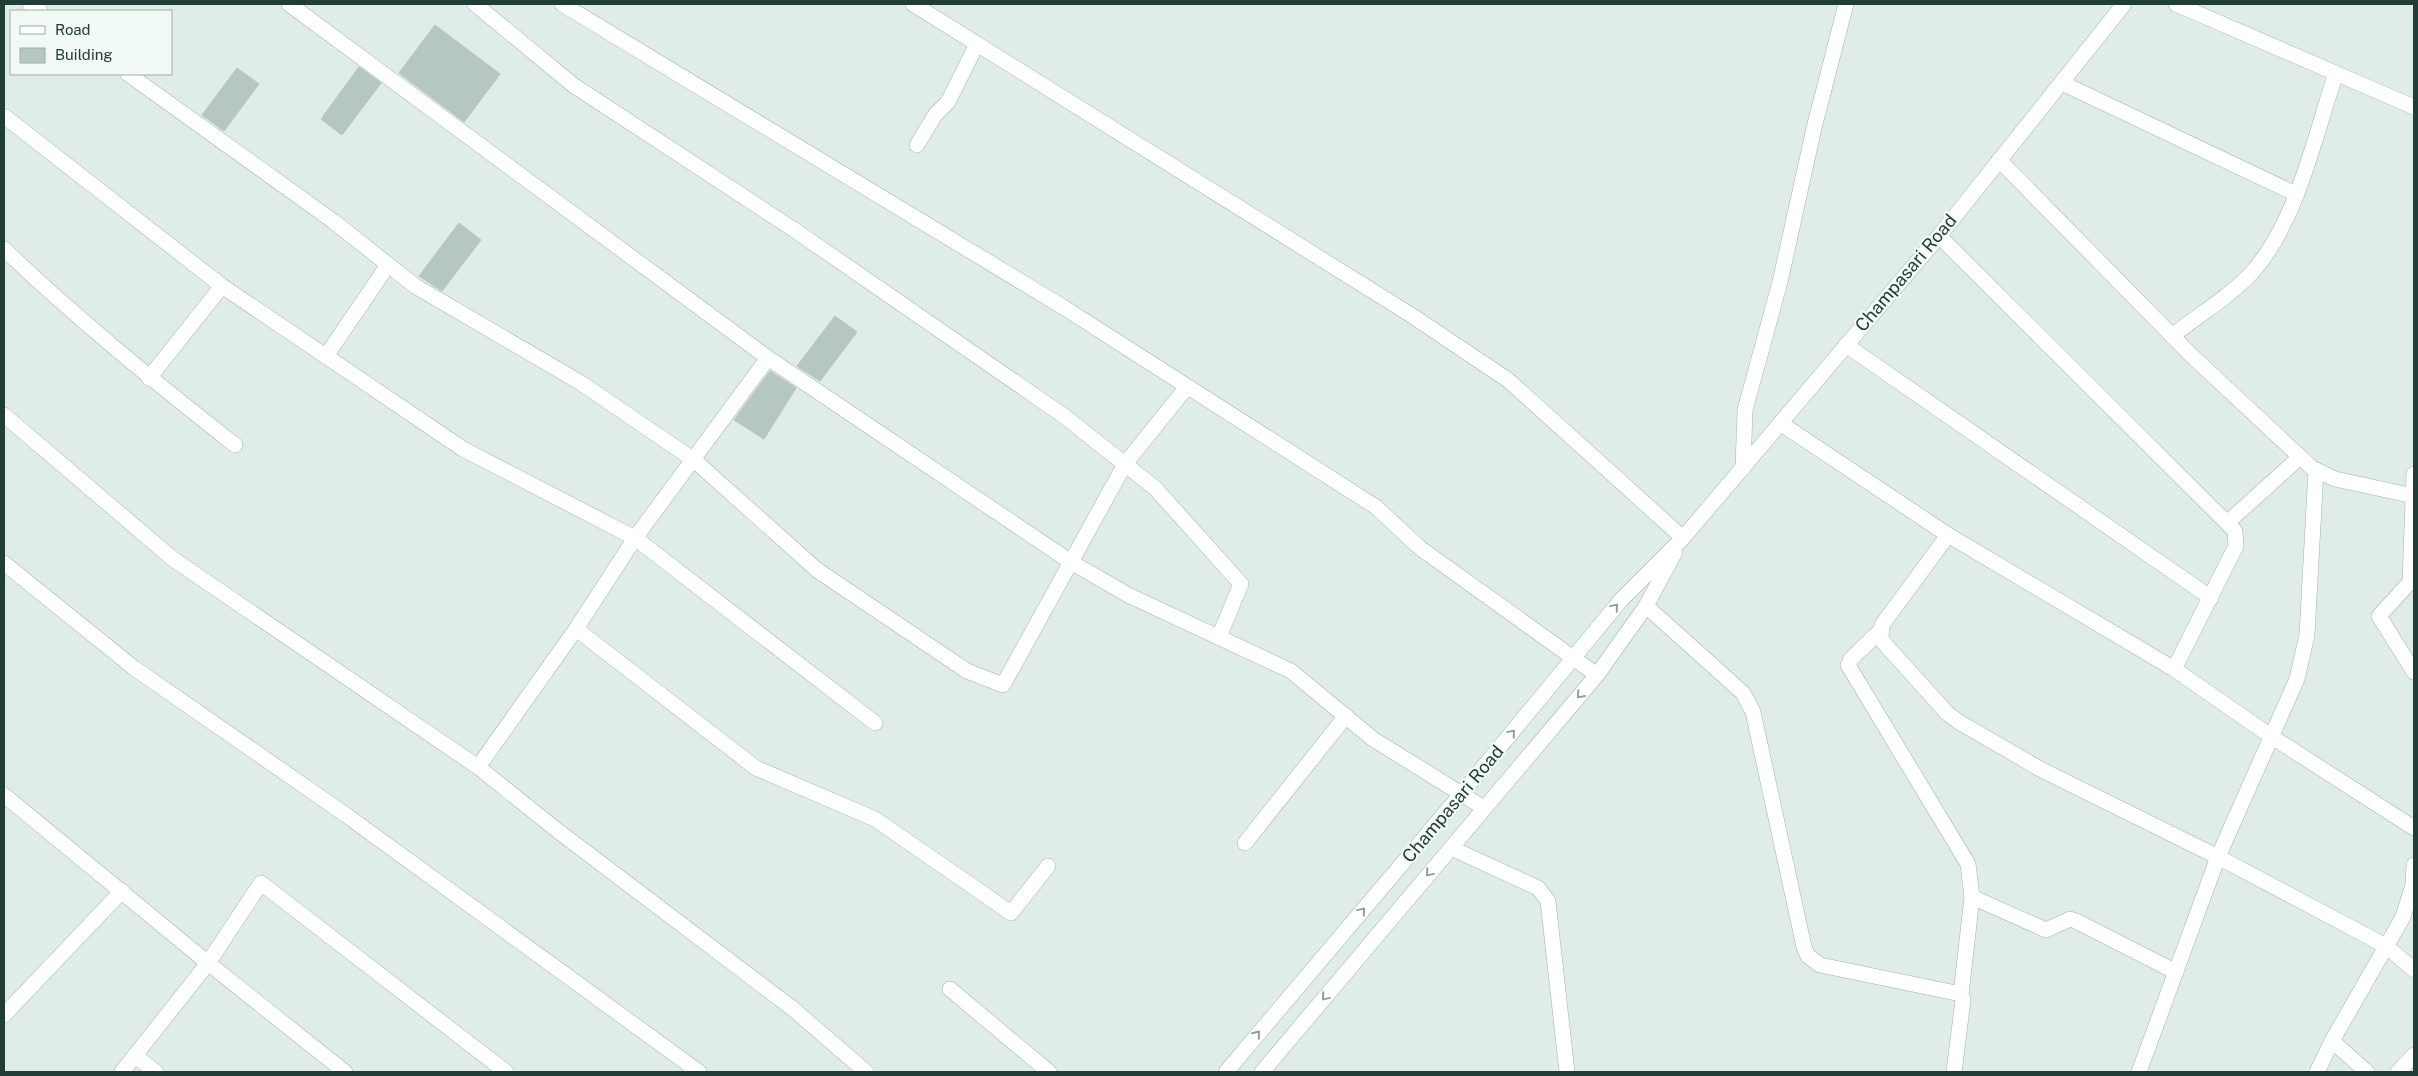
<svg xmlns="http://www.w3.org/2000/svg" width="2418" height="1076" font-family="'Public Sans',sans-serif">
<style>
.building{fill:#b6c7c0;stroke:#b2c6bf}
.lines{fill:none;stroke-linecap:round;stroke-linejoin:round}
.street-casing{stroke:#a3b4af;stroke-width:16}
.secondary-casing{stroke:#9eb9b0;stroke-width:16}
.street{stroke:#fff;stroke-width:15}
.secondary{stroke:#fff;stroke-width:15}
.oneway{stroke:#909e9b}
.labels{text-anchor:middle;stroke-width:4.5;stroke-linejoin:round;paint-order:stroke}
.street-label{font-size:18px;fill:#203e37;stroke:#f1f9f5}
</style>
<rect width="100%" height="100%" fill="#e0ece7"/>
<g class="building">
<path d="M 435,25 L 500,74 L 464,122 L 399,73 Z"/>
<path d="M 359,67 L 381,83 L 342,135 L 321,119 Z"/>
<path d="M 237,68 L 259,84 L 224,131 L 202,115 Z"/>
<path d="M 459,223 L 481,240 L 442,291 L 419,276 Z"/>
<path d="M 835,316 L 857,332 L 820,381 L 797,366 Z"/>
<path d="M 770,371 L 796,388 L 764,439 L 734,420 Z"/>
</g>
<g class="lines">
<g class="street-casing">
<g id="street">
<path d="M 30,4 L 40,11"/>
<path d="M 289,4 L 768,358 L 1071,562 L 1128,595 L 1291,671 L 1373,739 L 1484,808"/>
<path d="M 475,4 L 573,85 L 793,229 L 1064,416 L 1155,488 L 1241,584 L 1219,637"/>
<path d="M 562,4 L 1063,307 L 1376,507 L 1420,548 L 1597,675"/>
<path d="M 913,4 L 1411,315 L 1508,380 L 1683,538"/>
<path d="M 2176,4 L 2414,107"/>
<path d="M 128,74 L 333,221 L 415,286 L 581,383 L 694,460 L 817,570 L 967,671 L 1003,685 L 1125,464 L 1187,387"/>
<path d="M 2062,83 L 2296,194"/>
<path d="M 4,116 L 222,286 L 463,449 L 635,538 L 875,723"/>
<path d="M 917,145 L 935,115 L 948,102 L 977,44"/>
<path d="M 1999,160 L 2192,356 L 2312,468 L 2335,479 L 2414,496"/>
<path d="M 1939,236 L 2235,531 L 2236,546 L 2174,669"/>
<path d="M 4,249 C 77,319 155,382 235,445"/>
<path d="M 2172,336 C 2197,316 2235,293 2255,269 C 2298,218 2315,135 2336,73"/>
<path d="M 1846,345 L 2211,598"/>
<path d="M 326,356 L 388,265"/>
<path d="M 149,378 L 222,286"/>
<path d="M 4,415 L 173,559 L 478,767 L 558,831 L 792,1008 L 866,1072"/>
<path d="M 1780,423 L 1948,535 L 2174,669 L 2272,737 L 2414,828"/>
<path d="M 1743,468 L 1745,410 L 1780,282 L 1814,128 L 1846,4"/>
<path d="M 2414,474 L 2410,582 L 2379,616 L 2414,672"/>
<path d="M 2227,523 L 2300,457"/>
<path d="M 1948,535 L 1882,625 L 1881,638 L 1883,642 L 1947,713 L 1959,722 L 2040,769 L 2218,857 L 2386,946 L 2414,970"/>
<path d="M 4,563 L 134,668 L 346,815 L 699,1072"/>
<path d="M 1646,606 L 1743,693 L 1753,712 L 1804,947 L 1808,956 L 1820,965 L 1961,994 L 1963,1000 L 1954,1072"/>
<path d="M 576,629 L 756,768 L 875,819 L 1011,913 L 1048,866"/>
<path d="M 1881,630 L 1851,659 L 1848,665 L 1968,864 L 1972,897 L 1961,994"/>
<path d="M 478,767 L 576,629 L 635,538 L 768,358"/>
<path d="M 4,795 L 208,963 L 345,1072"/>
<path d="M 1245,843 L 1346,716"/>
<path d="M 1451,848 L 1538,888 L 1548,901 L 1567,1072"/>
<path d="M 1972,897 L 2046,930 L 2070,919 L 2076,921 L 2176,972"/>
<path d="M 950,989 L 1049,1072"/>
<path d="M 4,1015 L 122,891"/>
<path d="M 2332,1041 L 2367,1072"/>
<path d="M 135,1056 L 156,1072"/>
<path d="M 122,1072 L 208,963 L 261,883 L 506,1072"/>
<path d="M 2139,1072 L 2218,857 L 2297,679 L 2307,635 L 2316,470"/>
<path d="M 2317,1072 L 2332,1041 L 2403,917 L 2413,885 L 2414,865"/>
<path d="M 2398,1072 L 2414,1055"/>
</g>
</g>
<g class="secondary-casing">
<g id="secondary">
<path d="M 1226,1072 L 1462,793 L 1621,600 L 1683,538 L 1939,236 L 2124,4"/>
<path d="M 1262,1072 L 1597,675 L 1646,606 L 1675,552"/>
</g>
</g>
<use href="#street" class="street"/>
<use href="#secondary" class="secondary"/>
</g>
<defs><path id="oneway-chevron" d="M-2-3.5L2.5 0L-2 3.5" fill="none" stroke-width="1.6" stroke-linecap="round" stroke-linejoin="round" transform="scale(1.25)"/></defs>
<g class="oneway">
<use href="#oneway-chevron" transform="translate(1615 607) rotate(-50)"/>
<use href="#oneway-chevron" transform="translate(1580 695) rotate(131)"/>
<use href="#oneway-chevron" transform="translate(1512 733) rotate(-50)"/>
<use href="#oneway-chevron" transform="translate(1429 873) rotate(130)"/>
<use href="#oneway-chevron" transform="translate(1362 911) rotate(-50)"/>
<use href="#oneway-chevron" transform="translate(1325 997) rotate(130)"/>
<use href="#oneway-chevron" transform="translate(1257 1034) rotate(-51)"/>
</g>
<g class="labels">
<g class="street-label">
<text transform="translate(1906 273) rotate(-50)" y="6">Champasari Road</text>
<text transform="translate(1453 804) rotate(-50)" y="6">Champasari Road</text>
</g>
</g>
<rect width="2418" height="1076" fill="none" stroke="#203e37" stroke-width="10"/>
<rect x="10" y="10" width="162" height="65" fill="#f1f9f5" stroke="#9daea9"/>
<rect x="20" y="26" width="25" height="8" fill="#ffffff" stroke="#9daea9"/>
<text x="55" y="35" font-size="15" fill="#203e37">Road</text>
<rect x="20" y="48" width="25" height="15" fill="#b6c7c0" stroke="#9daea9"/>
<text x="55" y="60" font-size="15" fill="#203e37">Building</text>
</svg>
